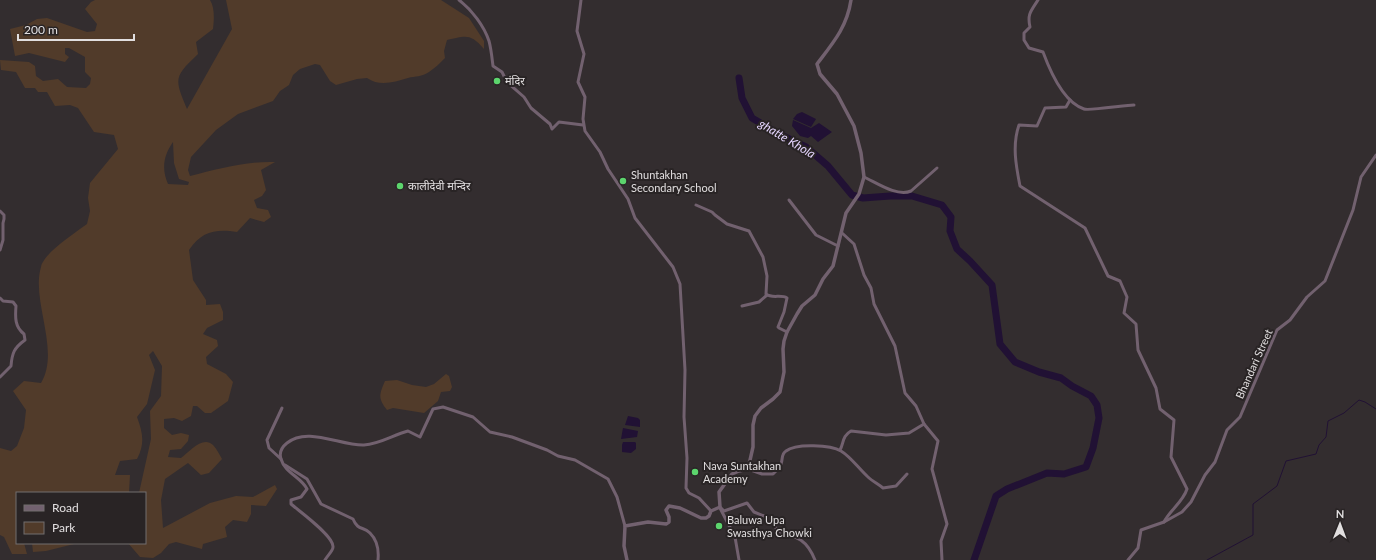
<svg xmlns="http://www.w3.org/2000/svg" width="1376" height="560" font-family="Lato,'Noto Sans Devanagari',sans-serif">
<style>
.green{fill:#513b2a;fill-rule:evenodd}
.water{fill:#211134}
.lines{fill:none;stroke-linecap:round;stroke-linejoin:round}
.stream{stroke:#211134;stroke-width:1}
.river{stroke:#211134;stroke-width:7}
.minor{stroke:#72616f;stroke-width:3}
.tertiary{stroke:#72616f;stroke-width:3.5}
.poi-dot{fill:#5cd56d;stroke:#292425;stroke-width:1.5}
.labels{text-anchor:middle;stroke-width:4;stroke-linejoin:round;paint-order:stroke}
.poi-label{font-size:11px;fill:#e1dedf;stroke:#292425;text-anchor:start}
.street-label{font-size:11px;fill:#e1dedf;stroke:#292425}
.water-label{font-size:12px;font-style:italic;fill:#e5d5fe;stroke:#292425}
</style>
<rect width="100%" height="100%" fill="#332d2f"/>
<g class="green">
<path d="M 95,0 L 210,0 C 215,8 214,20 213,29 L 196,42 L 198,54 C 174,77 174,78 187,109 L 232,29 L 226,0 L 441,0 L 469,18 L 484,41 L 484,49 C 470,33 466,36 447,40 L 444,51 L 445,58 C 440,63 435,68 429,72 C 422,77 415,76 408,78 C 394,82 380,87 367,78 L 357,79 L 336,85 L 330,81 L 320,65 L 315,64 L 300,69 L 293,75 L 289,85 L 280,91 L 273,101 L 238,114 L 216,130 L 191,157 L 188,170 L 190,176 C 218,169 246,161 275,162 L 261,170 L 266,190 L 262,196 L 254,200 L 257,208 L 268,210 L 271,217 L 264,222 L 250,218 L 237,232 C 216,229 202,231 189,250 L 193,280 L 206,300 L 206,305 L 220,304 L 223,312 L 223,320 L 207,328 L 203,334 L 217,340 L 218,346 L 206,357 L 207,364 L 226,374 L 233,382 L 228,401 L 211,413 L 205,413 L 197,406 L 193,406 L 191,416 L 182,421 L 174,418 L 164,419 L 164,428 L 172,435 L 181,433 L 189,435 L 188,441 L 181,449 L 170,450 L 168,457 L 181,458 C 189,452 203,435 213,445 C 217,449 219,454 222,459 L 209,473 L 201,475 L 188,463 L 165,479 L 161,500 L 163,528 L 210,503 L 236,496 L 253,497 L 275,485 L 277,489 L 266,506 L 251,505 L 251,514 L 247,522 L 233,520 L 225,527 L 227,537 L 203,544 L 202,549 L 176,542 L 169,544 L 161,553 L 153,558 L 140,557 L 128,543 L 145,543 L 145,493 L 139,493 L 151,439 L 150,411 L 161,396 L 162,366 L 153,351 L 149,355 L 155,370 L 147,404 L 137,417 C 143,433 145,444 137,459 L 120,461 L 115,475 L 130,475 L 129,493 L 17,493 L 17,543 L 24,543 L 27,554 L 12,554 L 4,537 L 0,535 L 0,448 L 11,451 L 17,446 L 24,428 L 26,410 L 13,391 L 24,381 L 41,383 C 60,352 33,304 40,271 C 41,268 41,264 43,262 C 50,249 75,233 87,224 L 90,211 L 88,198 L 90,183 L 118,149 L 114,135 L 94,132 L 78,108 L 70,105 L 55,106 L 47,92 L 38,92 L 35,88 L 25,88 L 16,72 L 1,70 L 0,60 L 29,62 L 35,66 L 36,76 L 43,81 L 58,79 L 67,87 L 86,88 L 90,84 L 91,78 L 85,72 L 85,57 L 69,48 L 65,48 L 65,54 L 69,57 L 65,62 L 29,53 L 15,56 L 10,29 L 26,25 L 37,19 L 47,18 L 87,32 L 95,31 L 97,24 L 85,9 L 91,2 ZM 173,142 L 174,163 L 179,179 L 189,182 L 188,185 L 168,184 C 161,168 164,155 173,142 Z"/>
<path d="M 446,374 L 449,376 L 452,387 L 450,391 L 441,392 L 438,401 L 424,413 L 393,408 L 387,410 C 378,398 379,395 385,381 L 397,380 L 412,385 L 426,387 L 434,384 Z"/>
<path d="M 32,543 L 78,543 L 46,551 L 33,552 Z"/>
</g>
<g class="water">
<path d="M 802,112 L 816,119 L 811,127 L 793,119 L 797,114 Z"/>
<path d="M 793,120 L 811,128 L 819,123 L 832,132 L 818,142 L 811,136 L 808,138 L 800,136 L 792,126 Z"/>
<path d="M 628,416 L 638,418 L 640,420 L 640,427 L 625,425 Z"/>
<path d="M 623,428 L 638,431 L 637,437 L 621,439 Z"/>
<path d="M 623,442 L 635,442 L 636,443 L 636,449 L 631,453 L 622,452 L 622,445 Z"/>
</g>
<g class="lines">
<path class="stream" d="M 1207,560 L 1253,535 L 1253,504 L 1277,486 L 1286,461 L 1316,454 L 1319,445 L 1326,437 L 1328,421 L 1344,413 L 1359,400 L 1365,402 L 1376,409"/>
<path class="river" d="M 739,78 L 742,98 L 752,118 L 777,133 L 806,147 L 828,166 L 852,195 L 863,198 L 890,196 L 912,196 L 942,205 L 951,217 L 950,231 L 957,249 L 970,261 L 992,285 L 1000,344 L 1015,362 L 1039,372 L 1061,378 L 1072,386 L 1091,396 L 1097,405 L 1099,418 L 1093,448 L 1086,467 L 1064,474 L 1047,473 L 1007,489 L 996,496 L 974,560"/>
<g class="minor">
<path d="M 459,0 C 472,10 484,26 489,41 C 491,48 492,58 493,66 L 502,72 L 507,82 L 524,97 L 531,108 L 550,124 L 552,129 L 559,122 L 583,125"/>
<path d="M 581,0 L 577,31 L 584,54 L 578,82 L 585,97 L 583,119 L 585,131 L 600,152 L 608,169 L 628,199 L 635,218 L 673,267 L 680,284 L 685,370 L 684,417 L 687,458 L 686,488 L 689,493 L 699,498 L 711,511"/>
<path d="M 1038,0 C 1031,11 1027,14 1030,27 L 1024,33 L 1024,40 L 1029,48 L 1043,52 C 1050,71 1063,102 1084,109 C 1089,111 1126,105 1134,105"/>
<path d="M 1070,100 L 1066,107 L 1045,108 L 1037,126 L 1019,125 C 1012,145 1016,166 1020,186 L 1085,228 L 1108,276 L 1120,281 L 1127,297 L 1124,313 L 1136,324 L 1138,350 L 1156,388 L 1160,409 L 1174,420 L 1171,457 L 1187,489 C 1183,502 1170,510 1164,522"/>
<path d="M 864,177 C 877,183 897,197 911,191 L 937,168"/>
<path d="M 789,200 L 816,235 L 838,246"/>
<path d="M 696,205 L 712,212 L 715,215 L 727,224 L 749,231 L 763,257 L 767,276 L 766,294 C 772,299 781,294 787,298 L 784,312 L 778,327 L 779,328 L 787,332"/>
<path d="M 0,211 L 4,215 L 4,219 L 3,223 L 3,240 L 0,250"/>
<path d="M 842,233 L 854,244 L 864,275 L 871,288 L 874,304 L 895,346 L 905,393 L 916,406 L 924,424 L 938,441 L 932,469 L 947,524 L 941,541 L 942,560"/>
<path d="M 0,298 L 3,301 L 13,302 L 16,306 C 15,318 15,327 24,334 L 25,340 C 14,348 12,353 11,366 L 0,377"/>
<path d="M 742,306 L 759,302 L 767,295"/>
<path d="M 840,450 C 844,443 842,436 851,431 L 886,435 L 909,433 L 924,424"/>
<path d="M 281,459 L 269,448 L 267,440 L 282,408"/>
<path d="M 285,465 L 307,479 L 321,504 L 353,519 C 358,531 363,526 370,533 C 378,541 379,550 378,560"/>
<path d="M 748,469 L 762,474 L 773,474 C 776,471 779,468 781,464 C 783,459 781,454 786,451 C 796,443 831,445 841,451 C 851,457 859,469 868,477 C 872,481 878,484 883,488 L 896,486 L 907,474"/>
<path d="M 720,507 L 724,511 L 747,503 L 754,512 L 769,518 L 778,531 C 798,537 807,540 815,560"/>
<path d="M 720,508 L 735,537 L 739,560"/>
<path d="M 325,560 C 327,556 333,551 333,547 C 334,536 299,511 291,504 L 291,500 L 301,497 L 307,489 C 301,477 285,473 281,459 C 279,453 282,447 287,443 C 307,426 341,446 364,445 C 380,444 393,435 408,431 L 420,437 L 433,409 L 443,407 L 473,417 L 490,432 L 512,437 L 547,450 L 558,456 L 575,460 L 608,479 L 617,497 L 625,526"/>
<path d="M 1128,560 L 1138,548 L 1141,530 L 1164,522 L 1182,512 L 1191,502 L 1205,475 L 1215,462 L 1227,430 L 1240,417 L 1277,330 L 1290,320 L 1307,297 L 1325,281 L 1353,210 L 1361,177 L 1376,155"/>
</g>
<path class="tertiary" d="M 627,560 L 624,546 L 625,526 L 648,522 L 666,524 L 669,522 L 669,517 L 666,510 L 669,506 L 680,508 L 701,518 L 706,518 L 709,516 L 711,511 L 720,507 L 719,492 L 732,474 L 739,471 L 748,469 L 753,447 L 753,425 L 755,416 L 761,408 L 773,399 L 780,392 L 784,372 L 783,349 L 784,341 L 787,332 L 797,314 L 802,306 L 815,295 L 823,279 L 833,266 L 846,213 L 859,194 L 864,177 L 861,153 L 854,126 L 837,94 L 820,74 L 817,64 C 833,43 847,27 851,0"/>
</g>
<g class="poi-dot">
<circle cx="497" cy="81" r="4"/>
<circle cx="623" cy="181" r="4"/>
<circle cx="400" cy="186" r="4"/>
<circle cx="695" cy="472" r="4"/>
<circle cx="719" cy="526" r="4"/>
</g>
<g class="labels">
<g class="poi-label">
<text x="505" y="85">मंदिर</text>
<text x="631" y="179">Shuntakhan<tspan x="631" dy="13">Secondary School</tspan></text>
<text x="408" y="190">कालीदेवी मन्दिर</text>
<text x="703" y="470">Nava Suntakhan<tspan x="703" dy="13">Academy</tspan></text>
<text x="727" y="524">Baluwa Upa<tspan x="727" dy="13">Swasthya Chowki</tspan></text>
</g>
<g class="street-label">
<text transform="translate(1254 364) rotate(-66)" y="4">Bhandari Street</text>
</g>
<g class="water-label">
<text transform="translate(787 139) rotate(31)" y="4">ghatte Khola</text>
</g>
</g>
<rect x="16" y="492" width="130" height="52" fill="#292425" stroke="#736e6f"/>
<rect x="24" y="505" width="20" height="6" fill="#72616f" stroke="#736e6f"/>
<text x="52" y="512" font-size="12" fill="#e1dedf">Road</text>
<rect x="24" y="522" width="20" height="12" fill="#513b2a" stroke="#736e6f"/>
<text x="52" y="532" font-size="12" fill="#e1dedf">Park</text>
<g transform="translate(1340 524) rotate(1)" stroke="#292425" stroke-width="3" paint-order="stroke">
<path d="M0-3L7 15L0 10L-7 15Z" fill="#e1dedf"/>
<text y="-6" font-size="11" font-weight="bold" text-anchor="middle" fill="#e1dedf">N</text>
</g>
<path d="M18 34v6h116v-6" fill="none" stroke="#e1dedf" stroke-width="2"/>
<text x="24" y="34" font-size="12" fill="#e1dedf" stroke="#292425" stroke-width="3" paint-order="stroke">200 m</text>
</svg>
